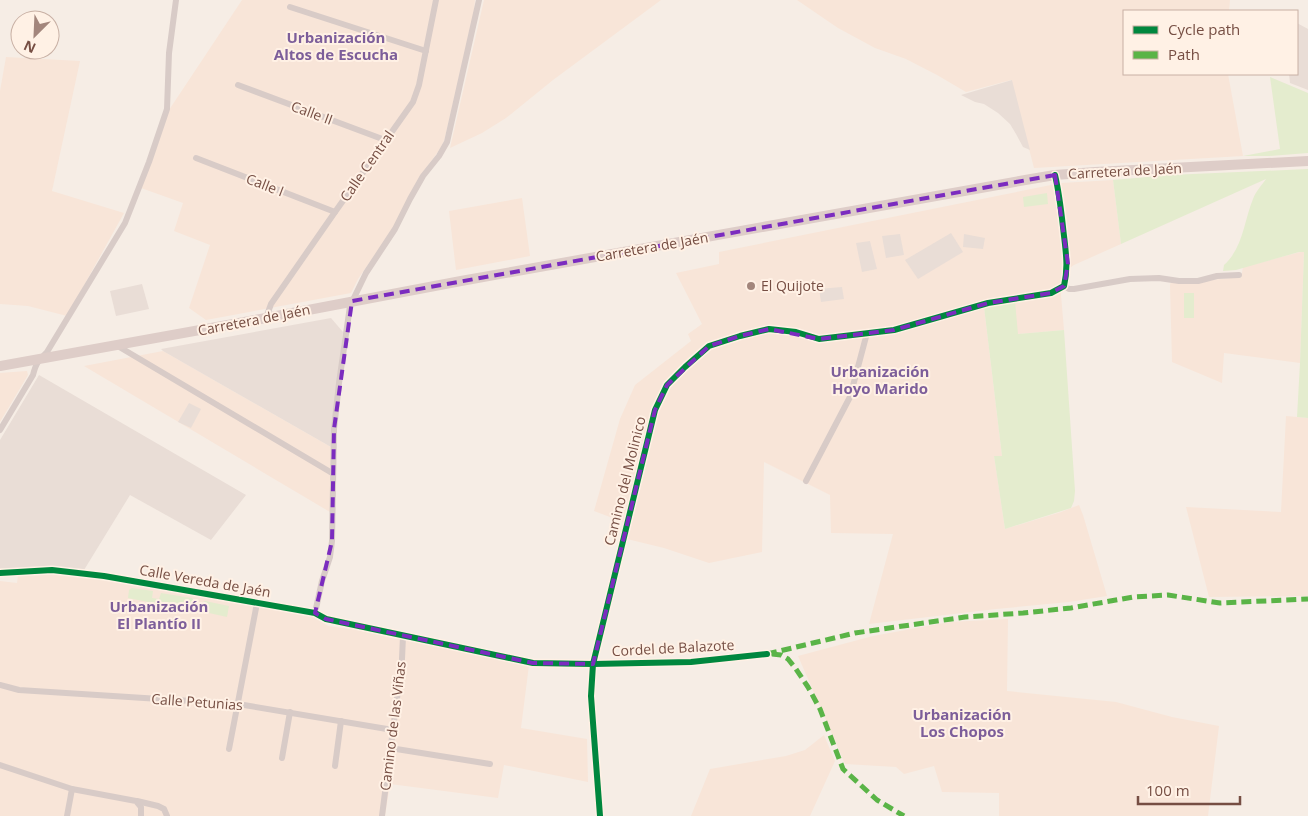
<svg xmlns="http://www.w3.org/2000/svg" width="1308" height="816" font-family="'Open Sans',sans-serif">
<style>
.residential{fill:#f8e5d8}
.industrial{fill:#e9ddd6}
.green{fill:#e4ecce}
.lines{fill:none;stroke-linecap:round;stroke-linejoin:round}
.minor{stroke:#d8cbc7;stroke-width:6}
.highway{stroke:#decdc8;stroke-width:10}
.quiet{stroke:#5ab447;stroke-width:5;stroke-dasharray:10 5;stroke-linecap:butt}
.cycleway-casing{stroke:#fff1e5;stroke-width:9}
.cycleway{stroke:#00873e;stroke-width:6}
.marked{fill:none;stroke:#7b2cbf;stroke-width:4;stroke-dasharray:10 6;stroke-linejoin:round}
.poi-dot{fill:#a3867c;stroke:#fff1e5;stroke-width:2}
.labels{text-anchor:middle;stroke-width:4;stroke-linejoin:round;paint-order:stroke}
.street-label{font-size:14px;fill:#764e43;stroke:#fff1e5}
.poi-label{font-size:14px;fill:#764e43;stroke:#fff1e5;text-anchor:start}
.neighbourhood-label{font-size:15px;font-weight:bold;fill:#7d5e9a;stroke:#fff1e5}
</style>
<rect width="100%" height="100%" fill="#f6ede5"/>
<g class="residential">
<path d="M 242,0 L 475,0 L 473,19 L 444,141 L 440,149 L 418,179 L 392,230 L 358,279 L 351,293 L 206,320 L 189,308 L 210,245 L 174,231 L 183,203 L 141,188 L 169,110 Z"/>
<path d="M 484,0 L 661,0 L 553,80 L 506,118 L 482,133 L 450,148 Z"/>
<path d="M 797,0 L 1230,0 L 1229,11 L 1124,11 L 1124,74 L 1228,74 L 1243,156 L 1034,168 L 1011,80 L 966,92 L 937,75 L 906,59 L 875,48 L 838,28 Z"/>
<path d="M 6,57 L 80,61 L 52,191 L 124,213 L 67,316 L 28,306 L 0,304 L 0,91 Z"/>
<path d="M 1113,180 L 1121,244 L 1074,265 L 1064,272 L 1061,295 L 1064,330 L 1018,334 L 984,307 L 1002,456 L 994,456 L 1005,529 L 1061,512 L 1079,505 L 1083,515 L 1107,596 L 1069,602 L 996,609 L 869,624 L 893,534 L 831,533 L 830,495 L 764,462 L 762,552 L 709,563 L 664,548 L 627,539 L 631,525 L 594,511 L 620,419 L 635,385 L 691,341 L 688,334 L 702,324 L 676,273 L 719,264 L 719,252 L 1061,183 Z"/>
<path d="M 522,198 L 530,256 L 456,270 L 449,211 Z"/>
<path d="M 1304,251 L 1300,363 L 1224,353 L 1222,383 L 1172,362 L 1170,285 L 1171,281 L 1212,280 L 1230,278 L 1241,278 L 1243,267 Z"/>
<path d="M 163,351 L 331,447 L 330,512 L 84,366 Z"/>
<path d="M 27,371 L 28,375 L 0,422 L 0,373 Z"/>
<path d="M 1286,416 L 1308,418 L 1308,596 L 1209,597 L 1186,507 L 1281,512 Z"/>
<path d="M 51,574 L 64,574 L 162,589 L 313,617 L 328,626 L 357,630 L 396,639 L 403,636 L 529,665 L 521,728 L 587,739 L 588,782 L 504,765 L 498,798 L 390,784 L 385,816 L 0,816 L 0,581 L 17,583 L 18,575 Z"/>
<path d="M 1008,619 L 1007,691 L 1116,702 L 1172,717 L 1219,726 L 1208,816 L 999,816 L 999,793 L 942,792 L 934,766 L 904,774 L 896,767 L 845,764 L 798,656 L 873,636 L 949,622 Z"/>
<path d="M 824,735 L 835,761 L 810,816 L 691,816 L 710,769 L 786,756 L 805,750 Z"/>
</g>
<g class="industrial">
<path d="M 1297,23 L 1308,29 L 1308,90 L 1290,83 L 1289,74 L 1297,74 Z"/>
<path d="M 1012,80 L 1013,84 L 1030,150 L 1023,147 L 1016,134 L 1010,124 L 998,113 L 984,104 L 975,102 L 961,95 Z"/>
<path d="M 951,233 L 963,252 L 918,279 L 905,260 Z"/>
<path d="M 900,234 L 904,255 L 886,258 L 882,236 Z"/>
<path d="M 964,234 L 985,238 L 983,249 L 963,247 Z"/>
<path d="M 870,241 L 877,269 L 862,272 L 856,243 Z"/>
<path d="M 142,284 L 149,309 L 116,316 L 110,291 Z"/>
<path d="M 842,287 L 844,299 L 821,302 L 819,289 Z"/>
<path d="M 331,318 L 343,332 L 331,447 L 163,351 L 161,349 Z"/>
<path d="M 39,375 L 246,495 L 211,540 L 130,495 L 84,570 L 51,568 L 0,569 L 0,440 Z"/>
<path d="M 189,403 L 201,409 L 191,428 L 178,422 Z"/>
</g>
<g class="green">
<path d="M 1270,77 L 1308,93 L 1308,153 L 1269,156 L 1243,156 L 1280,149 Z"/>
<path d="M 1308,169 L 1308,418 L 1297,417 L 1300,363 L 1304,252 L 1299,252 L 1236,270 L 1223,271 L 1224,265 C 1243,248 1244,221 1253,199 C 1256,191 1262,185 1266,179 L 1121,244 L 1113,180 L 1170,175 Z"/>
<path d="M 1047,193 L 1048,204 L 1024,207 L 1023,197 Z"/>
<rect x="1184" y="293" width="10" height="25"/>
<path d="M 1015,301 L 1018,334 L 1064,330 L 1075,491 L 1074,501 L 1071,508 L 1005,529 L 994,456 L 1002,456 L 984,307 Z"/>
<path d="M 132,588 L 153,591 L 152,598 L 159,599 L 161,593 L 192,598 L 195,602 L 193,611 L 128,598 L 129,590 Z"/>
<path d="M 205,601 L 229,606 L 227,617 L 200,611 L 202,603 Z"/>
</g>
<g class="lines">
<g class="minor">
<path d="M 290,7 L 426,51"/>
<path d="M 238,85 L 385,140"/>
<path d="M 196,158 L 335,212"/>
<path d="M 1064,286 L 1069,289 L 1074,289 L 1130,279 L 1159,278 L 1179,281 L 1198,281 L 1217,276 L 1239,275"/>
<path d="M 266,318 L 271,304 L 335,212 L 413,102 L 419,85 L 436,0"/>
<path d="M 116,345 L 332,473"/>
<path d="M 0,430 L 33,375 C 36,363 38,361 47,352 L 125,223 L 149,162 L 167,109 L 169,53 L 176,0"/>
<path d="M 806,481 L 850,397 L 867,333"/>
<path d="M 0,573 L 52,570 L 104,576 L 315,613 L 326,619 L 533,663 L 593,664 L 691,662 L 767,654"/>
<path d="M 315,613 L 322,581 L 330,557 L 332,541 L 334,429 L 339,383 L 350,306 L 366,273 L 395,229 L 410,199 L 423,176 L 439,156 L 447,142 L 479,0"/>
<path d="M 0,685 L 19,690 L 238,704 L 393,730"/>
<path d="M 390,748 L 490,764"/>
<path d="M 229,749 L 257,603"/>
<path d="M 282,758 L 290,712"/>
<path d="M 0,765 L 72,789 L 136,801 L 141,807 L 141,816"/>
<path d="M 335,766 L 341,721"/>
<path d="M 137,801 L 158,806 L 164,809 L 167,816"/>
<path d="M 67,816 L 72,789"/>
<path d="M 382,816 L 402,659 L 403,636"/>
<path d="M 600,816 L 591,696 L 593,664 L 655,410 L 667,385 L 685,367 L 709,346 L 740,336 L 769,329 L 796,332 L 819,339 L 894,330 L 988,303 L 1051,293 L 1064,286 C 1069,266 1065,247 1063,227 C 1061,209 1059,192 1055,175"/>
</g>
<path class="highway" d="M 0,366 L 266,318 L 461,281 L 1031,179 L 1055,175 L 1095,172 L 1308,161"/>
<g class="quiet">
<path d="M 767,654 L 855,633 L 965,617 L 1023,613 L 1071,608 L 1133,597 L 1168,595 L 1220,603 L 1308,599"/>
<path d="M 772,654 L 781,655 L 788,659 L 796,669 L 808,687 L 820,709 L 843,769 L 877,800 L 904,816"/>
</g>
<g class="cycleway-casing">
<g id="cycleway">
<path d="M 0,573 L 52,570 L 104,576 L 315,613 L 326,619 L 533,663 L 593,664 L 691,662 L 767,654"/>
<path d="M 600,816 L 591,696 L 593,664 L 655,410 L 667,385 L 685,367 L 709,346 L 740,336 L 769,329 L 796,332 L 819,339 L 894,330 L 988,303 L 1051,293 L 1064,286 C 1069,266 1065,247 1063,227 C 1061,209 1059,192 1055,175"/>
</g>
</g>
<use href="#cycleway" class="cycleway"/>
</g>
<path class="marked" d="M 1055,175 L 1068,264 L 1064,286 L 1051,293 L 988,303 L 894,330 L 819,339 L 769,329 L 740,336 L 709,346 L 667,385 L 655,410 L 593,664 L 533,663 L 326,619 L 315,613 L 332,541 L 334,429 L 352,301 Z"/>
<circle class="poi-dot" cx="751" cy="286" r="5"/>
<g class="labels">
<g class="street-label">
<text transform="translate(312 113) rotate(20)" y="5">Calle II</text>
<text transform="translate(367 166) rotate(-55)" y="5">Calle Central</text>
<text transform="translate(1125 171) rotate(-3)" y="5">Carretera de Jaén</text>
<text transform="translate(265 185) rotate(21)" y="5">Calle I</text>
<text transform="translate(652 247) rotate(-10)" y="5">Carretera de Jaén</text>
<text transform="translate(254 320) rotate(-11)" y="5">Carretera de Jaén</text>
<text transform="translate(625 481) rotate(-76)" y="5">Camino del Molinico</text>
<text transform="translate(205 581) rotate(10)" y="5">Calle Vereda de Jaén</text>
<text transform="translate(673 648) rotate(-3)" y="5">Cordel de Balazote</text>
<text transform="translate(197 702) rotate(4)" y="5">Calle Petunias</text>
<text transform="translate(393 726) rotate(-83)" y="5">Camino de las Viñas</text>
</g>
<g class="poi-label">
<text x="761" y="291">El Quijote</text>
</g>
<g class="neighbourhood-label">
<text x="336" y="43">Urbanización<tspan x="336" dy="17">Altos de Escucha</tspan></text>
<text x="880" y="377">Urbanización<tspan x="880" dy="17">Hoyo Marido</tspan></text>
<text x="159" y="612">Urbanización<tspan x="159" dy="17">El Plantío II</tspan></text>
<text x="962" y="720">Urbanización<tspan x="962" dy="17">Los Chopos</tspan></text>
</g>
</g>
<rect x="1123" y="10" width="175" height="65" fill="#fff1e5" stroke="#c8b0a4"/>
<rect x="1133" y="26" width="25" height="8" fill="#00873e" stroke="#c8b0a4"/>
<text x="1168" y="35" font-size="15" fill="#764e43">Cycle path</text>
<rect x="1133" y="51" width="25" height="8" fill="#5ab447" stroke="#c8b0a4"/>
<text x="1168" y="60" font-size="15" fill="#764e43">Path</text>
<g transform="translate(35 35) rotate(204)"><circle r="24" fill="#fff1e5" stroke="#c8b0a4"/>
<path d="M0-4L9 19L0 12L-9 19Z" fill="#a3867c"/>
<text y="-8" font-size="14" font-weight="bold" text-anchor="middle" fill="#764e43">N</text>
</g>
<path d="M1138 796v8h102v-8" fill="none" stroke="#764e43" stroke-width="2.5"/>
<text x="1146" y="796" font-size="15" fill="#764e43" stroke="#fff1e5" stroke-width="4" paint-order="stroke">100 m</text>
</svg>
